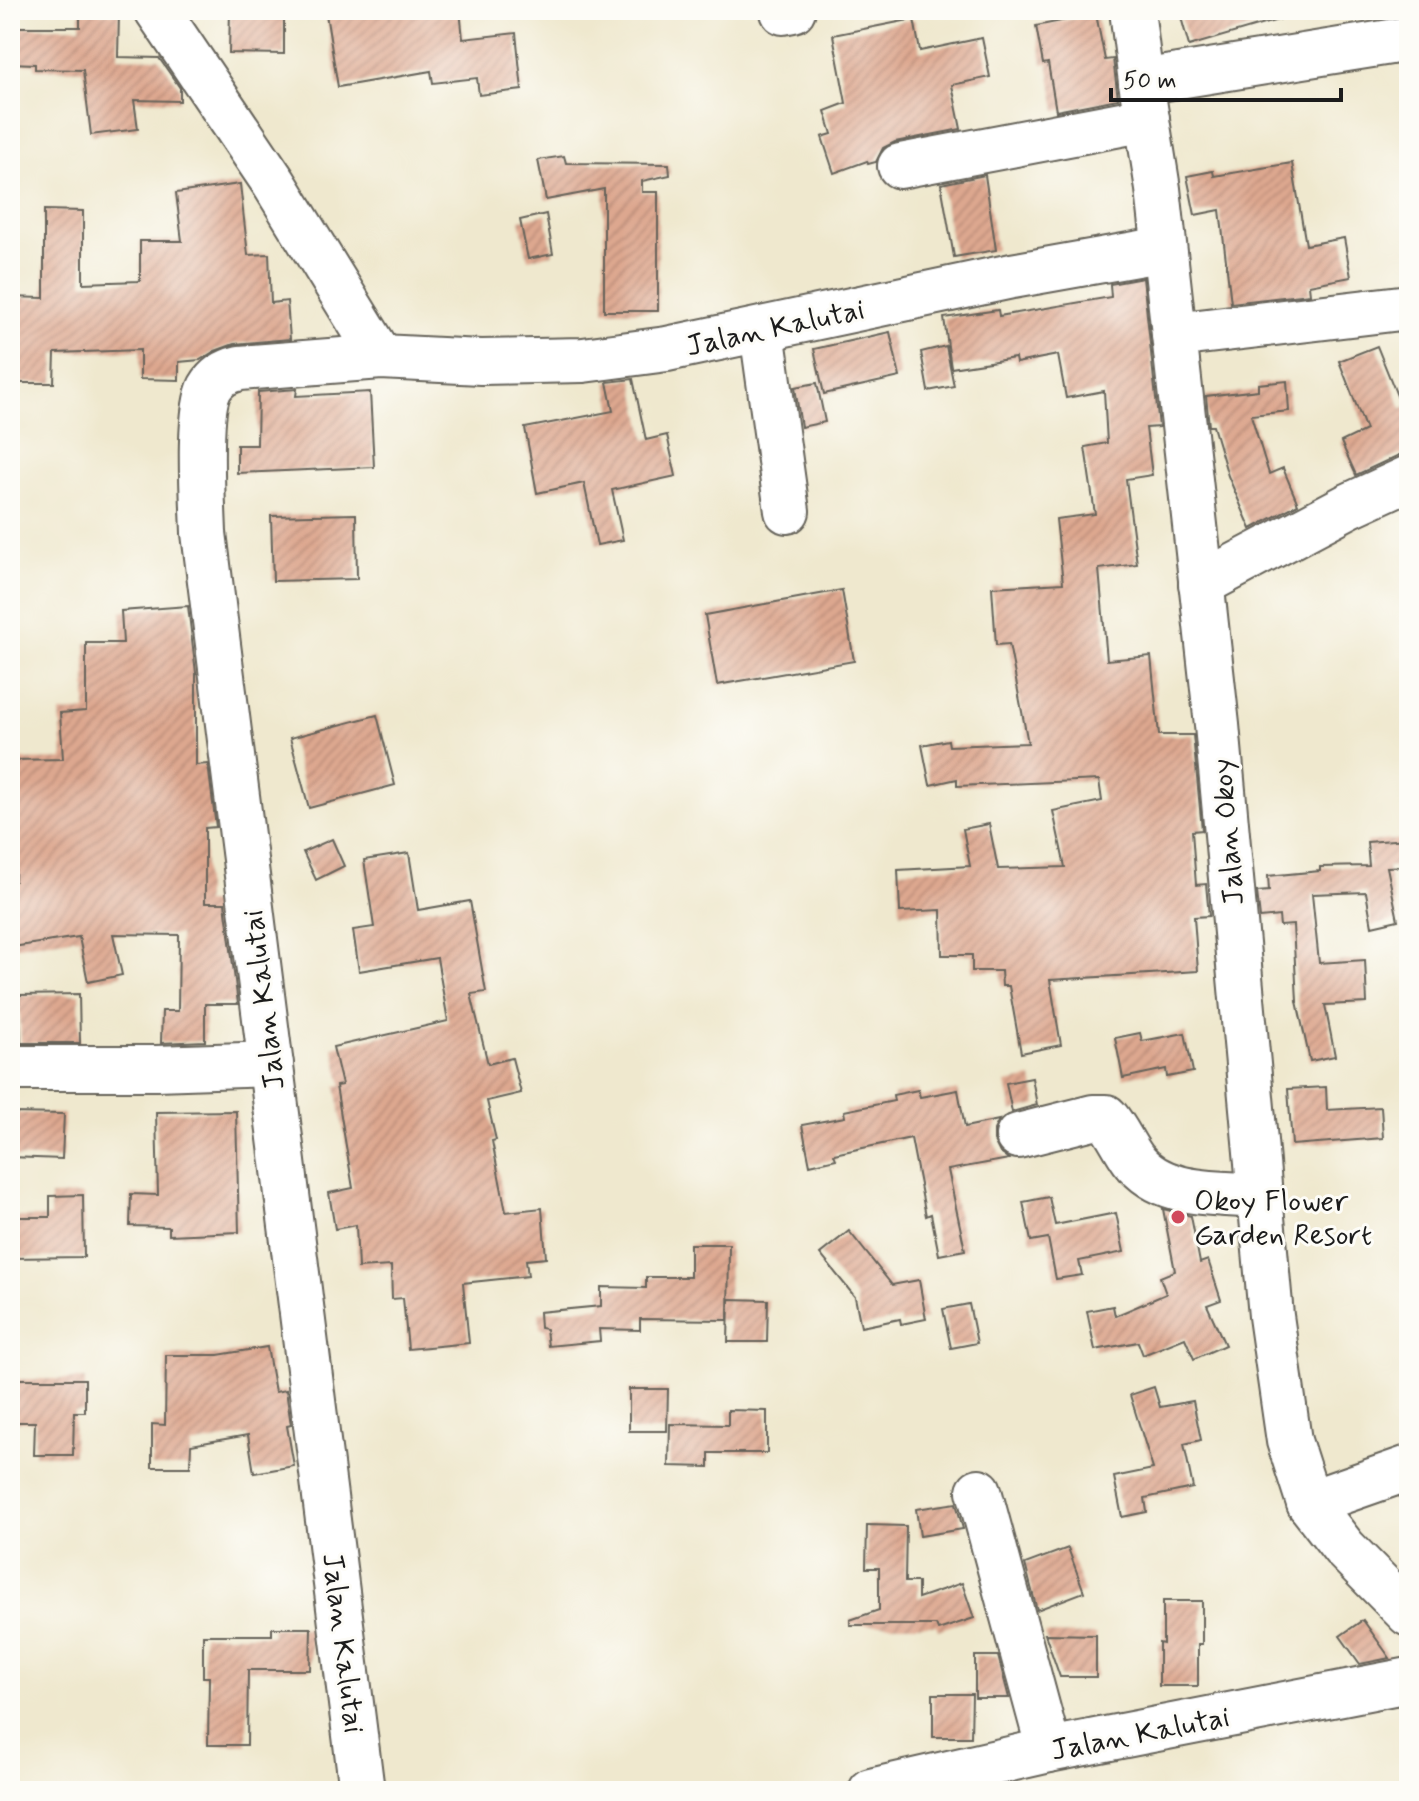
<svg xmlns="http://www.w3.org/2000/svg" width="1419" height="1801" font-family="Mynerve,sans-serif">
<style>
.building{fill:url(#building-hatch)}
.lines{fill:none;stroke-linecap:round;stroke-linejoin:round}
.minor-casing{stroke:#66635a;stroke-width:48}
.minor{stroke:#fff;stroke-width:44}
.poi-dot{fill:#d1495b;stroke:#fdfcf7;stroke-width:3}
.labels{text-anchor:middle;stroke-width:6;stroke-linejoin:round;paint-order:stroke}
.street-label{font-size:30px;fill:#1c1c1c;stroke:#fdfcf7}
.poi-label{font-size:30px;fill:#1c1c1c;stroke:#fdfcf7;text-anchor:start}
</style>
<defs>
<pattern id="building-hatch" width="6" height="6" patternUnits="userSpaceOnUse" patternTransform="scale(2)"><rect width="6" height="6" fill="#dda78f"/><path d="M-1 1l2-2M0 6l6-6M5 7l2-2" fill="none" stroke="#bd8f7b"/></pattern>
</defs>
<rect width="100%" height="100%" fill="#fdfcf7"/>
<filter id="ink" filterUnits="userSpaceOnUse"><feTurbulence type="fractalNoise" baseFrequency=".0125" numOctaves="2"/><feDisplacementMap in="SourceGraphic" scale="16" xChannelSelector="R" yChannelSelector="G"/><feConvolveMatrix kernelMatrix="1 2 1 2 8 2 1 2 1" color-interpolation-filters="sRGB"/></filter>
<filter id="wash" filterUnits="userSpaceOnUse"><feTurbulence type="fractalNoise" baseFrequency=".006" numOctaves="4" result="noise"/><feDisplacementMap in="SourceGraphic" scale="32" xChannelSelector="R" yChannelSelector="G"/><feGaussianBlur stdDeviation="1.8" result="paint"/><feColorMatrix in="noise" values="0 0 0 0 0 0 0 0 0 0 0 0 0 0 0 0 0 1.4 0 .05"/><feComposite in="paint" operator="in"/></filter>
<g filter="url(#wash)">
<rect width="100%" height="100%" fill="#efe8ce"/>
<g id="blocks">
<g class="building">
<path d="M 230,10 L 284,10 L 284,54 L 229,53 Z"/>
<path d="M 352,10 L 460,10 L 463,39 L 516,33 L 522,90 L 479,95 L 477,78 L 433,83 L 431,71 L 338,87 L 326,14 Z"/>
<path d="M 1179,10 L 1287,10 L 1288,17 L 1189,46 Z"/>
<path d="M 80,12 L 119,13 L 118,57 L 159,58 L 180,88 L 180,101 L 134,100 L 138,129 L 91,135 L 83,70 L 35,69 L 35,64 L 10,63 L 10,27 L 80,27 Z"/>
<path d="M 1096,14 L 1105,60 L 1113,59 L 1118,99 L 1056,111 L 1048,63 L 1043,64 L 1036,26 Z"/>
<path d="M 914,19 L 920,51 L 982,38 L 990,77 L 952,85 L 961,129 L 895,142 L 883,148 L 876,162 L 868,164 L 867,161 L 834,173 L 822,137 L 832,134 L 825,111 L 846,103 L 833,35 Z"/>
<path d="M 564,156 L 566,163 L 669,164 L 670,175 L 642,181 L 642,192 L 658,192 L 658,311 L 604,311 L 604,189 L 546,200 L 538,160 Z"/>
<path d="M 1292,163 L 1306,245 L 1344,238 L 1351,277 L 1309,285 L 1310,294 L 1231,303 L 1220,210 L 1195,215 L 1187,176 L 1213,171 L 1214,176 Z"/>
<path d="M 985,175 L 996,250 L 954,257 L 941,184 Z"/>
<path d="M 240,184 L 248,255 L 269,254 L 271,303 L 287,301 L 290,339 L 234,344 L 215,351 L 200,360 L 179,362 L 179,380 L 140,379 L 140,350 L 55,353 L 54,383 L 15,383 L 16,340 L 10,340 L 10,297 L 44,298 L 44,210 L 83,211 L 83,283 L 140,281 L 140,241 L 182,241 L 176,193 Z"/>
<path d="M 546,214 L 553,254 L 528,259 L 520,220 Z"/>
<path d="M 1143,278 L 1159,427 L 1146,428 L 1152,475 L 1126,479 L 1137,564 L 1099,569 L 1107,660 L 1151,656 L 1159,735 L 1193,735 L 1202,830 L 1192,831 L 1196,885 L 1206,884 L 1209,916 L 1194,917 L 1198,971 L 1050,980 L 1061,1045 L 1021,1053 L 1009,986 L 1002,986 L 1001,971 L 972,971 L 972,955 L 942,955 L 941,910 L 900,912 L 898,870 L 970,866 L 963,829 L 989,824 L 998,869 L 1065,867 L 1053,811 L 1102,801 L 1099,780 L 957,786 L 957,779 L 930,785 L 922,745 L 948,740 L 949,746 L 1028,743 L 1009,644 L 996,645 L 992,587 L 1063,583 L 1056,519 L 1095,514 L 1085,447 L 1107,443 L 1104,391 L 1066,398 L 1058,355 L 1016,363 L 1015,358 L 951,368 L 944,318 L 998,310 L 999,316 L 1111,297 L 1110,284 Z"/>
<path d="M 890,332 L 900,377 L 824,394 L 814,349 Z"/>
<path d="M 946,346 L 954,386 L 928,391 L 921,352 Z"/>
<path d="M 1377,346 L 1402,408 L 1409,406 L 1409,453 L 1399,455 L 1356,475 L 1341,442 L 1366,430 L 1339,361 Z"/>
<path d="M 633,379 L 646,440 L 667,435 L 676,476 L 612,490 L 623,540 L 597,545 L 584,483 L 537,493 L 525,428 L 613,411 L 607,382 Z"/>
<path d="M 1287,381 L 1289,411 L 1251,415 L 1269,474 L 1283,468 L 1298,504 L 1251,529 L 1228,476 L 1213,426 L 1209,426 L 1206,396 L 1258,390 L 1258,384 Z"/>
<path d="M 817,383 L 825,422 L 801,427 L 795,387 Z"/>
<path d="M 297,389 L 296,396 L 370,392 L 374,467 L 237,473 L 237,445 L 257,445 L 258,392 Z"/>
<path d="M 356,514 L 357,579 L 273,581 L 271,516 Z"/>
<path d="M 842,590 L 854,661 L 717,685 L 705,615 Z"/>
<path d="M 188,606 L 196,673 L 196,765 L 208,764 L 216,827 L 205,828 L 205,903 L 225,903 L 238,1004 L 205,1004 L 205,1041 L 161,1043 L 162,1011 L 178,1011 L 179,935 L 113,934 L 122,975 L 88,982 L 79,937 L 12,947 L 10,882 L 15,881 L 17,801 L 14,760 L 63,759 L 60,713 L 86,711 L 86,643 L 123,643 L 121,611 Z"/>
<path d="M 377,715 L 395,785 L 309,808 L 290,738 Z"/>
<path d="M 332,839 L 344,866 L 316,880 L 303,852 Z"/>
<path d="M 1407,839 L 1409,866 L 1387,867 L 1398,920 L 1372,926 L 1366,892 L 1312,894 L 1319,963 L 1365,960 L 1367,1003 L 1325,1005 L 1335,1056 L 1310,1061 L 1297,1001 L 1293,925 L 1280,926 L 1279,916 L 1260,918 L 1257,892 L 1269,891 L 1268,876 L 1320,871 L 1320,867 L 1369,866 L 1367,842 Z"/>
<path d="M 409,853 L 418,910 L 470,901 L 486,992 L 471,994 L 488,1064 L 512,1058 L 521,1093 L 487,1101 L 496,1140 L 492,1141 L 506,1212 L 542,1208 L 546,1258 L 526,1260 L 528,1276 L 463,1283 L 469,1343 L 408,1349 L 403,1298 L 392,1299 L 391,1266 L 358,1268 L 356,1225 L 335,1229 L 329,1193 L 353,1188 L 336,1086 L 342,1085 L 333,1047 L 448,1021 L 437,958 L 359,971 L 353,930 L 374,927 L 364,860 Z"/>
<path d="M 79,994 L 80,1043 L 21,1043 L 19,995 Z"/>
<path d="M 1140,1033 L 1142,1041 L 1185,1033 L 1193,1072 L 1167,1077 L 1166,1069 L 1123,1078 L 1115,1038 Z"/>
<path d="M 1032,1078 L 1037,1105 L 1012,1112 L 1006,1083 Z"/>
<path d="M 1326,1087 L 1327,1110 L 1381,1107 L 1383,1138 L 1292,1145 L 1288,1089 Z"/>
<path d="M 918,1090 L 920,1097 L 958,1090 L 965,1127 L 999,1120 L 994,1130 L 994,1141 L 1000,1153 L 1009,1159 L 948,1170 L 965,1250 L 939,1255 L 931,1214 L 926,1216 L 911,1138 L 834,1154 L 836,1159 L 810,1165 L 802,1125 L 845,1117 L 844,1111 L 894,1101 L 893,1095 Z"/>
<path d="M 236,1111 L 239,1232 L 169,1235 L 169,1227 L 130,1226 L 131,1194 L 158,1195 L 156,1112 Z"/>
<path d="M 10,1113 L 64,1114 L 62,1159 L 10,1157 Z"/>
<path d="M 83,1195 L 84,1257 L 10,1258 L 10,1217 L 50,1217 L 50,1196 Z"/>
<path d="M 1049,1197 L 1055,1225 L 1116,1213 L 1124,1252 L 1079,1261 L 1082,1275 L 1056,1279 L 1048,1238 L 1031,1241 L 1023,1202 Z"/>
<path d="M 1163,1209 L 1191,1216 L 1200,1263 L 1208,1260 L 1221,1300 L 1207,1305 L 1225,1345 L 1194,1359 L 1185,1338 L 1143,1355 L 1138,1342 L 1095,1350 L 1087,1311 L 1113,1306 L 1115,1316 L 1166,1294 L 1160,1277 L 1175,1271 Z"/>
<path d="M 849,1231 L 892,1285 L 919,1280 L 926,1319 L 901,1324 L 900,1319 L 861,1327 L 855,1297 L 820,1254 Z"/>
<path d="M 690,1244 L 729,1244 L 728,1320 L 640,1319 L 640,1330 L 599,1329 L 600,1341 L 548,1346 L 546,1329 L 540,1328 L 539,1312 L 601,1306 L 601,1287 L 646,1288 L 646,1277 L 690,1277 Z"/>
<path d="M 729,1299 L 768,1300 L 767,1342 L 728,1342 Z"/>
<path d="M 969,1304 L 977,1343 L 951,1348 L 943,1309 Z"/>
<path d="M 267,1347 L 275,1392 L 286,1390 L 291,1425 L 287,1426 L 294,1466 L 254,1473 L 248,1435 L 191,1445 L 190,1467 L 152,1467 L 152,1424 L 165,1425 L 166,1355 L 218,1355 Z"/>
<path d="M 10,1379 L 85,1379 L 85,1412 L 74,1412 L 73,1455 L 34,1455 L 35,1422 L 10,1422 Z"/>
<path d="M 1154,1387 L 1160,1407 L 1193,1401 L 1201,1440 L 1184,1444 L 1193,1488 L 1145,1498 L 1147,1512 L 1122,1517 L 1114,1477 L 1153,1469 L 1130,1395 Z"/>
<path d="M 629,1389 L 668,1389 L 667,1431 L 629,1431 Z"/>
<path d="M 728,1410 L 767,1411 L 767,1453 L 709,1453 L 709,1467 L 669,1466 L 670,1424 L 728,1425 Z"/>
<path d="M 956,1503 L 963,1529 L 920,1536 L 916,1509 Z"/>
<path d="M 867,1525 L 906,1526 L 905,1582 L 918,1582 L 918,1598 L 962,1583 L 974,1618 L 938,1630 L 936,1625 L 850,1625 L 850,1620 L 879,1610 L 879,1568 L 866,1568 Z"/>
<path d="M 1068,1548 L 1084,1592 L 1037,1610 L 1025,1564 Z"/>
<path d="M 1163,1601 L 1202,1601 L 1202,1644 L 1198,1644 L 1198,1686 L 1159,1686 L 1159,1643 L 1163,1644 Z"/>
<path d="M 1363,1620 L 1390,1658 L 1360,1664 L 1340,1636 Z"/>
<path d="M 272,1628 L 311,1628 L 310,1670 L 248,1670 L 247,1745 L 208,1745 L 209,1677 L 203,1677 L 203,1635 L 272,1635 Z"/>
<path d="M 1045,1634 L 1096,1635 L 1096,1677 L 1060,1677 Z"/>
<path d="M 975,1656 L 998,1656 L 1009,1698 L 975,1698 Z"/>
<path d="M 933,1694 L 972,1694 L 971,1737 L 933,1737 Z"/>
</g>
</g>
</g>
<g filter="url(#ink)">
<use href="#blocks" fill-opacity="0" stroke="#66635a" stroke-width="2"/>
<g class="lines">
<g class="minor-casing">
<g id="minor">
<path d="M 157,10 L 274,183 L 381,357"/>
<path d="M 1132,10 L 1141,82 L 1158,189 L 1217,725 L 1271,1316 L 1289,1441 L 1309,1503 L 1344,1548 L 1409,1614"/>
<path d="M 783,12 L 793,10"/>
<path d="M 1141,82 L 1409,39"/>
<path d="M 900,166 L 1147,119"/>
<path d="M 762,331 L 787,511"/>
<path d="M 1174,335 L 1409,307"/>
<path d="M 1201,584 L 1348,506 L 1409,478"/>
<path d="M 17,1068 L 156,1068 L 271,1064"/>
<path d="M 1018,1136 L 1093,1117 L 1106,1117 C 1117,1130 1123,1145 1133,1159 C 1162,1198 1217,1192 1260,1196"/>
<path d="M 979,1491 L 1049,1750"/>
<path d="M 1309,1503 L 1409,1468"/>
<path d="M 362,1791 L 204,533 C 203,501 197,413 210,388 C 217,376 227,371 240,368 L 381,357 L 481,362 L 583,360 L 667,349 L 1012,276 L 1164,249"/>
<path d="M 871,1791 L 1049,1750 L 1409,1680"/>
</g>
</g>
<use href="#minor" class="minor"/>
</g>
</g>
<circle class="poi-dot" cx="1178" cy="1217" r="8"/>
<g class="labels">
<g class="street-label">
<text transform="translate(775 327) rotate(-12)" y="10">Jalan Kalutai</text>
<text transform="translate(1227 832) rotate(-95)" y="10">Jalan Okoy</text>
<text transform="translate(263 1000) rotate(-97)" y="10">Jalan Kalutai</text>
<text transform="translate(344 1643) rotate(83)" y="10">Jalan Kalutai</text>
<text transform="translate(1140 1733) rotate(-11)" y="10">Jalan Kalutai</text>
</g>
<g class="poi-label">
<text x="1194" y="1210">Okoy Flower<tspan x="1194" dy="34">Garden Resort</tspan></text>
</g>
</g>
<rect width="1419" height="1801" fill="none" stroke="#fdfcf7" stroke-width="40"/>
<path d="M1111 88v12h230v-12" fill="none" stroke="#1c1c1c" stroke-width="4"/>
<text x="1123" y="88" font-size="24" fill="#1c1c1c" stroke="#fdfcf7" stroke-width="6" paint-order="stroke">50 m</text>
</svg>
